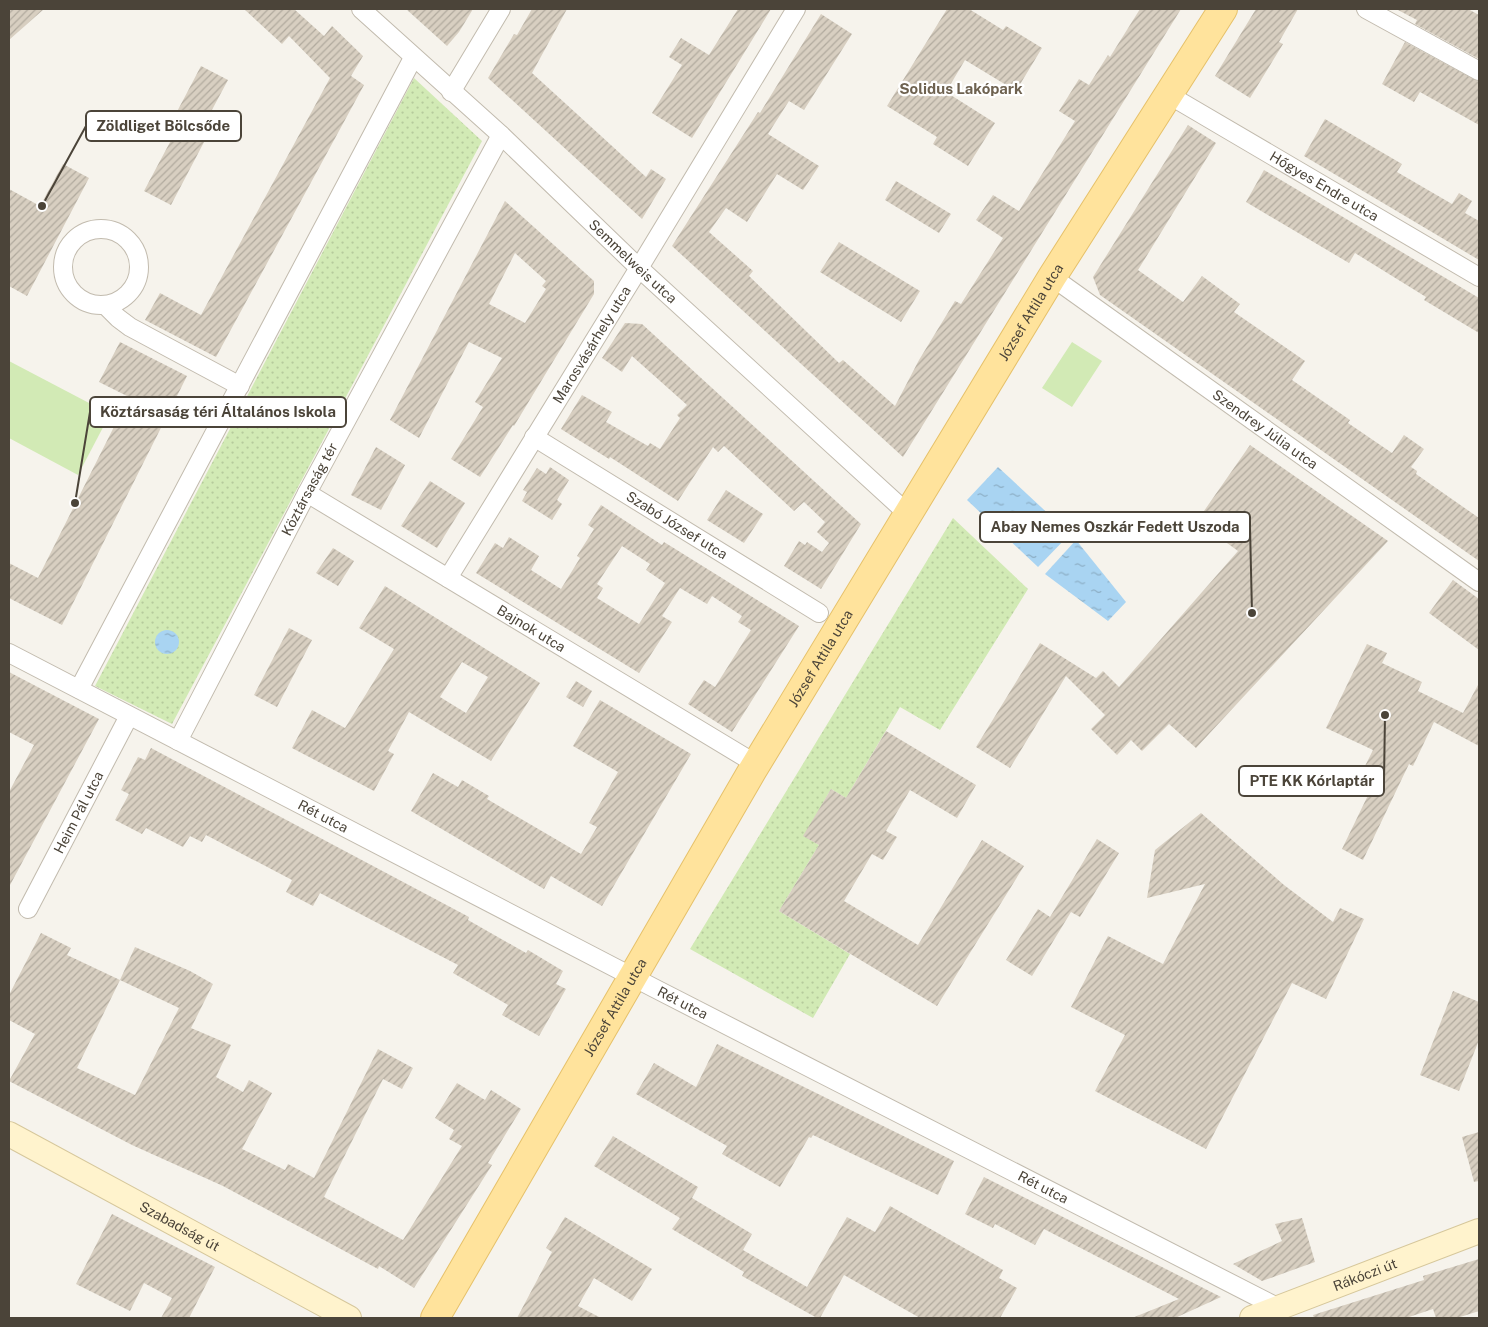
<svg xmlns="http://www.w3.org/2000/svg" width="1488" height="1327" font-family="'Public Sans',sans-serif">
<style>
.park{fill:url(#park-dots)}
.pitch{fill:#d2eab5}
.water{fill:url(#water-ripples)}
.building{fill:url(#building-hatch);fill-rule:evenodd}
.lines{fill:none;stroke-linecap:round;stroke-linejoin:round}
.street-casing{stroke:#c2bbae;stroke-width:20}
.secondary-casing{stroke:#d6c79b;stroke-width:26}
.primary-casing{stroke:#e6c16a;stroke-width:30}
.street{stroke:#fff;stroke-width:18}
.secondary{stroke:#fff3cd;stroke-width:24}
.primary{stroke:#ffe39c;stroke-width:28}
.labels{text-anchor:middle;stroke-width:4.5;stroke-linejoin:round;paint-order:stroke}
.street-label{font-size:14px;fill:#4b4439;stroke:#fff}
.neighbourhood-label{font-size:15px;font-weight:bold;fill:#6e6250;stroke:#fff}
.leader{fill:none;stroke:#4b4439;stroke-width:2}
.callout-dot{fill:#4b4439;stroke:#fff;stroke-width:2}
.callout{fill:#fff;stroke:#4b4439;stroke-width:2}
.callout-label{font-size:15px;text-anchor:middle;font-weight:bold;fill:#4b4439}
</style>
<defs>
<pattern id="park-dots" width="8" height="8" patternUnits="userSpaceOnUse" patternTransform="scale(1.25)"><rect width="8" height="8" fill="#d2eab5"/><path d="M2 2h.1M6 6h.1" fill="none" stroke="#b6ca9c" stroke-width="1.8" stroke-linecap="round"/></pattern>
<pattern id="water-ripples" width="26" height="14" patternUnits="userSpaceOnUse" patternTransform="scale(1.25)"><rect width="26" height="14" fill="#a9d4f2"/><path d="M2 4q2-2 4 0t4 0M15 11q2-2 4 0t4 0" fill="none" stroke="#8caec5"/></pattern>
<pattern id="building-hatch" width="6" height="6" patternUnits="userSpaceOnUse" patternTransform="scale(1.25)"><rect width="6" height="6" fill="#d8cfc1"/><path d="M-1 1l2-2M0 6l6-6M5 7l2-2" fill="none" stroke="#b1aa9e"/></pattern>
</defs>
<rect width="100%" height="100%" fill="#f6f3ec"/>
<g class="park">
<path d="M 414,78 L 482,141 L 172,724 L 95,686 Z"/>
<path d="M 953,518 L 1028,589 L 940,730 L 900,707 L 846,798 L 831,789 L 804,836 L 819,845 L 779,911 L 850,954 L 813,1018 L 690,949 Z"/>
</g>
<g class="pitch">
<path d="M 1072,342 L 1102,361 L 1072,407 L 1042,388 Z"/>
<path d="M 9,361 L 110,414 L 78,475 L 9,438 Z"/>
</g>
<g class="water">
<path d="M 998,467 L 1070,534 L 1038,567 L 967,500 Z"/>
<path d="M 1076,540 L 1126,602 L 1108,621 L 1045,574 Z"/>
<circle cx="167" cy="642" r="12"/>
</g>
<g class="building">
<path d="M 9,9 L 44,9 L 9,40 Z"/>
<path d="M 244,9 L 294,9 L 324,36 L 332,26 L 363,56 L 351,76 L 364,85 L 216,357 L 145,320 L 160,293 L 201,315 L 330,78 L 289,36 L 282,44 Z"/>
<path d="M 406,9 L 473,9 L 459,32 L 447,46 Z"/>
<path d="M 532,9 L 567,9 L 532,73 L 646,177 L 651,169 L 666,179 L 642,219 L 488,78 L 514,34 L 517,35 Z"/>
<path d="M 738,9 L 771,9 L 692,138 L 652,113 L 682,65 L 669,57 L 681,38 L 709,55 Z"/>
<path d="M 947,9 L 969,9 L 1003,30 L 1006,26 L 1042,48 L 1016,91 L 965,60 L 946,92 L 995,123 L 968,166 L 933,144 L 937,137 L 887,106 Z"/>
<path d="M 1140,9 L 1181,9 L 903,457 L 672,246 L 758,112 L 760,113 L 821,14 L 852,34 L 804,110 L 789,101 L 768,134 L 819,166 L 803,190 L 777,174 L 747,222 L 726,208 L 709,232 L 753,271 L 749,276 L 839,363 L 843,360 L 895,406 L 919,360 L 955,301 L 961,304 L 1003,238 L 976,220 L 993,195 L 1019,211 L 1075,121 L 1059,111 L 1079,79 L 1089,85 L 1108,55 L 1110,57 Z"/>
<path d="M 1256,9 L 1298,9 L 1279,42 L 1283,44 L 1250,98 L 1215,76 Z"/>
<path d="M 1396,9 L 1468,9 L 1479,15 L 1479,59 L 1415,24 L 1417,20 Z"/>
<path d="M 1405,42 L 1479,82 L 1479,125 L 1420,92 L 1414,102 L 1382,84 Z"/>
<path d="M 201,66 L 228,80 L 206,121 L 213,125 L 171,205 L 144,191 L 177,129 L 170,125 Z"/>
<path d="M 1325,119 L 1402,164 L 1397,172 L 1452,204 L 1459,193 L 1472,201 L 1465,213 L 1479,221 L 1479,260 L 1304,156 Z"/>
<path d="M 1188,125 L 1216,143 L 1138,270 L 1183,302 L 1202,276 L 1240,304 L 1234,312 L 1305,361 L 1292,380 L 1350,420 L 1348,423 L 1392,453 L 1404,435 L 1424,449 L 1411,467 L 1417,471 L 1416,474 L 1479,518 L 1479,561 L 1100,295 L 1093,277 Z"/>
<path d="M 63,164 L 89,178 L 27,296 L 9,286 L 9,189 L 40,206 Z"/>
<path d="M 1264,170 L 1479,298 L 1479,333 L 1424,300 L 1426,297 L 1355,253 L 1349,263 L 1246,202 Z"/>
<path d="M 896,181 L 951,214 L 939,233 L 885,200 Z"/>
<path d="M 505,201 L 594,281 L 594,294 L 514,426 L 513,425 L 480,477 L 451,459 L 483,407 L 475,402 L 502,358 L 469,342 L 419,438 L 390,420 ZM 515,253 L 546,281 L 542,286 L 546,289 L 525,323 L 489,304 Z"/>
<path d="M 839,242 L 920,291 L 901,322 L 820,272 Z"/>
<path d="M 625,323 L 642,324 L 861,524 L 821,589 L 784,566 L 799,541 L 805,545 L 807,542 L 822,552 L 829,543 L 817,532 L 825,522 L 804,502 L 794,511 L 724,446 L 718,452 L 713,447 L 678,501 L 610,457 L 609,459 L 561,429 L 582,395 L 612,412 L 606,422 L 648,446 L 650,443 L 660,449 L 680,418 L 677,415 L 687,405 L 632,356 L 622,372 L 602,358 Z"/>
<path d="M 120,342 L 187,376 L 62,625 L 9,598 L 9,563 L 38,578 L 129,397 L 99,382 Z"/>
<path d="M 1250,445 L 1388,541 L 1196,748 L 1169,724 L 1142,751 L 1131,740 L 1117,755 L 1091,729 L 1105,715 L 1066,676 L 1010,768 L 976,747 L 1040,643 L 1096,678 L 1103,671 L 1119,687 L 1238,551 L 1197,521 Z"/>
<path d="M 376,447 L 405,465 L 381,510 L 351,495 Z"/>
<path d="M 550,467 L 569,480 L 557,500 L 562,504 L 552,520 L 522,501 L 527,492 L 523,490 L 537,468 L 546,474 Z"/>
<path d="M 430,481 L 465,503 L 437,548 L 401,526 Z"/>
<path d="M 726,490 L 763,514 L 744,543 L 707,520 Z"/>
<path d="M 601,505 L 662,545 L 664,542 L 799,626 L 732,732 L 688,704 L 704,680 L 715,687 L 751,630 L 738,622 L 742,616 L 712,596 L 707,604 L 680,588 L 662,616 L 672,622 L 639,673 L 476,573 L 495,543 L 503,548 L 509,537 L 539,556 L 531,570 L 561,589 L 580,558 L 577,556 L 594,529 L 588,525 ZM 622,546 L 650,564 L 646,570 L 665,583 L 639,624 L 597,598 L 603,588 L 597,584 Z"/>
<path d="M 333,548 L 354,561 L 338,586 L 316,573 Z"/>
<path d="M 1453,580 L 1479,599 L 1479,650 L 1429,613 Z"/>
<path d="M 385,586 L 540,683 L 491,761 L 409,712 L 388,751 L 394,754 L 374,791 L 292,748 L 312,710 L 345,728 L 394,649 L 359,628 ZM 462,662 L 488,677 L 466,713 L 440,697 Z"/>
<path d="M 289,628 L 312,640 L 277,707 L 254,695 Z"/>
<path d="M 1367,644 L 1387,653 L 1382,663 L 1422,682 L 1418,691 L 1463,713 L 1479,683 L 1479,746 L 1434,722 L 1413,766 L 1409,764 L 1363,860 L 1342,849 L 1372,787 L 1358,780 L 1373,750 L 1326,728 Z"/>
<path d="M 9,672 L 99,719 L 9,887 L 9,792 L 34,745 L 9,732 Z"/>
<path d="M 576,681 L 592,691 L 583,707 L 566,697 Z"/>
<path d="M 600,700 L 691,754 L 602,906 L 551,876 L 544,889 L 411,811 L 433,773 L 458,787 L 462,780 L 489,796 L 487,799 L 581,854 L 597,827 L 589,823 L 618,772 L 573,746 Z"/>
<path d="M 886,731 L 976,785 L 957,818 L 910,790 L 886,831 L 897,837 L 883,860 L 872,854 L 844,901 L 918,945 L 982,840 L 1024,866 L 937,1006 L 779,911 L 819,845 L 803,836 L 831,789 L 846,798 Z"/>
<path d="M 151,748 L 469,917 L 468,920 L 526,953 L 528,950 L 563,971 L 556,984 L 566,989 L 539,1036 L 502,1015 L 508,1005 L 453,973 L 458,965 L 320,893 L 313,906 L 286,892 L 292,880 L 206,835 L 202,842 L 190,836 L 183,847 L 146,828 L 142,834 L 115,820 L 129,794 L 121,790 L 138,757 L 145,760 Z"/>
<path d="M 1201,813 L 1284,885 L 1333,922 L 1340,908 L 1364,919 L 1326,999 L 1292,983 L 1206,1149 L 1095,1091 L 1125,1035 L 1071,1007 L 1108,936 L 1163,964 L 1205,884 L 1147,898 L 1155,850 Z"/>
<path d="M 1097,839 L 1119,853 L 1080,917 L 1071,912 L 1032,976 L 1006,960 L 1038,909 L 1050,917 Z"/>
<path d="M 41,933 L 71,948 L 67,955 L 120,980 L 135,947 L 190,971 L 213,984 L 191,1028 L 231,1045 L 216,1077 L 243,1092 L 249,1080 L 272,1093 L 242,1149 L 285,1170 L 288,1164 L 314,1178 L 378,1049 L 413,1068 L 402,1089 L 383,1079 L 324,1197 L 403,1240 L 462,1146 L 449,1139 L 454,1130 L 435,1118 L 457,1083 L 485,1100 L 491,1090 L 521,1109 L 488,1163 L 492,1165 L 414,1288 L 379,1266 L 378,1269 L 223,1186 L 132,1145 L 9,1081 L 35,1034 L 9,1020 L 9,995 ZM 120,980 L 179,1008 L 135,1095 L 77,1068 Z"/>
<path d="M 1453,991 L 1479,1002 L 1479,1040 L 1459,1091 L 1420,1075 Z"/>
<path d="M 717,1044 L 954,1161 L 938,1195 L 813,1135 L 811,1138 L 809,1137 L 780,1187 L 722,1154 L 727,1146 L 636,1094 L 654,1063 L 696,1087 Z"/>
<path d="M 1479,1132 L 1479,1181 L 1474,1182 L 1462,1137 Z"/>
<path d="M 613,1136 L 698,1187 L 692,1198 L 752,1234 L 743,1250 L 807,1287 L 847,1217 L 875,1232 L 890,1206 L 1003,1270 L 999,1278 L 1017,1288 L 1000,1318 L 920,1318 L 844,1275 L 820,1318 L 817,1318 L 742,1276 L 744,1272 L 672,1229 L 680,1218 L 594,1166 Z"/>
<path d="M 984,1177 L 1162,1267 L 1221,1297 L 1175,1318 L 1132,1318 L 1179,1299 L 1044,1229 L 1035,1245 L 995,1224 L 993,1228 L 965,1214 Z"/>
<path d="M 112,1214 L 215,1267 L 189,1318 L 161,1318 L 172,1298 L 144,1283 L 130,1311 L 76,1284 Z"/>
<path d="M 565,1217 L 652,1269 L 632,1301 L 594,1278 L 578,1306 L 601,1318 L 517,1318 L 552,1252 L 546,1248 Z"/>
<path d="M 1302,1218 L 1315,1262 L 1262,1281 L 1233,1264 L 1282,1241 L 1275,1224 Z"/>
<path d="M 1479,1259 L 1479,1311 L 1457,1318 L 1436,1318 L 1433,1309 L 1406,1318 L 1314,1318 L 1313,1315 L 1424,1280 L 1423,1276 Z"/>
</g>
<g class="lines">
<g class="street-casing">
<g id="street">
<path id="s1" d="M 361,9 L 501,135 L 639,268 L 907,513"/>
<path d="M 1366,9 L 1479,71"/>
<path d="M 451,92 L 501,9"/>
<path id="s2" d="M 1169,95 L 1479,277"/>
<circle cx="101" cy="267" r="38"/>
<path id="s3" d="M 1052,277 L 1479,582"/>
<path d="M 105,305 L 118,318 L 130,327 L 240,386"/>
<path id="s4" d="M 534,437 L 819,613"/>
<path id="s5" d="M 307,493 L 756,764"/>
<path id="s6" d="M 448,578 L 639,268 L 796,9"/>
<path id="s7" d="M 9,653 L 654,988 L 1277,1307"/>
<path d="M 79,689 L 413,58"/>
<path id="s8" d="M 178,741 L 307,493 L 501,135"/>
<path id="s9" d="M 28,909 L 129,716"/>
</g>
</g>
<g class="secondary-casing">
<g id="secondary">
<path id="s10" d="M 9,1134 L 349,1318"/>
<path id="s11" d="M 1252,1318 L 1479,1231"/>
</g>
</g>
<g class="primary-casing">
<g id="primary">
<path id="s12" d="M 435,1318 L 752,771 L 1052,277 L 1223,9"/>
</g>
</g>
<use href="#street" class="street"/>
<use href="#secondary" class="secondary"/>
<use href="#primary" class="primary"/>
</g>
<g class="labels">
<g class="street-label">
<text dy="5" stroke="none"><textPath href="#s2" startOffset="180">Hőgyes Endre utca</textPath></text>
<text dy="5" stroke="none"><textPath href="#s1" startOffset="371">Semmelweis utca</textPath></text>
<text dy="5" stroke="none"><textPath href="#s12" startOffset="1169">József Attila utca</textPath></text>
<text dy="5" stroke="none"><textPath href="#s6" startOffset="274">Marosvásárhely utca</textPath></text>
<text dy="5" stroke="none"><textPath href="#s3" startOffset="262">Szendrey Júlia utca</textPath></text>
<text dy="5" stroke="none"><textPath href="#s8" startOffset="284">Köztársaság tér</textPath></text>
<text dy="5" stroke="none"><textPath href="#s4" startOffset="168">Szabó József utca</textPath></text>
<text dy="5" stroke="none"><textPath href="#s5" startOffset="262">Bajnok utca</textPath></text>
<text dy="5" stroke="none"><textPath href="#s12" startOffset="764">József Attila utca</textPath></text>
<text dy="5" stroke="none"><textPath href="#s9" startOffset="109">Heim Pál utca</textPath></text>
<text dy="5" stroke="none"><textPath href="#s7" startOffset="354">Rét utca</textPath></text>
<text dy="5" stroke="none"><textPath href="#s7" startOffset="759">Rét utca</textPath></text>
<text dy="5" stroke="none"><textPath href="#s12" startOffset="359">József Attila utca</textPath></text>
<text dy="5" stroke="none"><textPath href="#s7" startOffset="1164">Rét utca</textPath></text>
<text dy="5" stroke="none"><textPath href="#s10" startOffset="194">Szabadság út</textPath></text>
<text dy="5" stroke="none"><textPath href="#s11" startOffset="121">Rákóczi út</textPath></text>
</g>
<g class="neighbourhood-label">
<text x="961" y="94">Solidus Lakópark</text>
</g>
</g>
<path class="leader" d="M42 206L86 126M75 503L90 412M1252 613L1250 527M1385 715L1384 781"/>
<g class="callout-dot">
<circle cx="42" cy="206" r="5"/>
<circle cx="75" cy="503" r="5"/>
<circle cx="1252" cy="613" r="5"/>
<circle cx="1385" cy="715" r="5"/>
</g>
<g class="callout">
<rect x="86" y="111" width="155" height="30" rx="5"/>
<rect x="90" y="397" width="256" height="30" rx="5"/>
<rect x="980" y="512" width="270" height="30" rx="5"/>
<rect x="1239" y="766" width="145" height="30" rx="5"/>
</g>
<g class="callout-label">
<text x="163" y="131">Zöldliget Bölcsőde</text>
<text x="218" y="417">Köztársaság téri Általános Iskola</text>
<text x="1115" y="532">Abay Nemes Oszkár Fedett Uszoda</text>
<text x="1312" y="786">PTE KK Kórlaptár</text>
</g>
<rect width="1488" height="1327" fill="none" stroke="#4b4439" stroke-width="20"/>
</svg>
